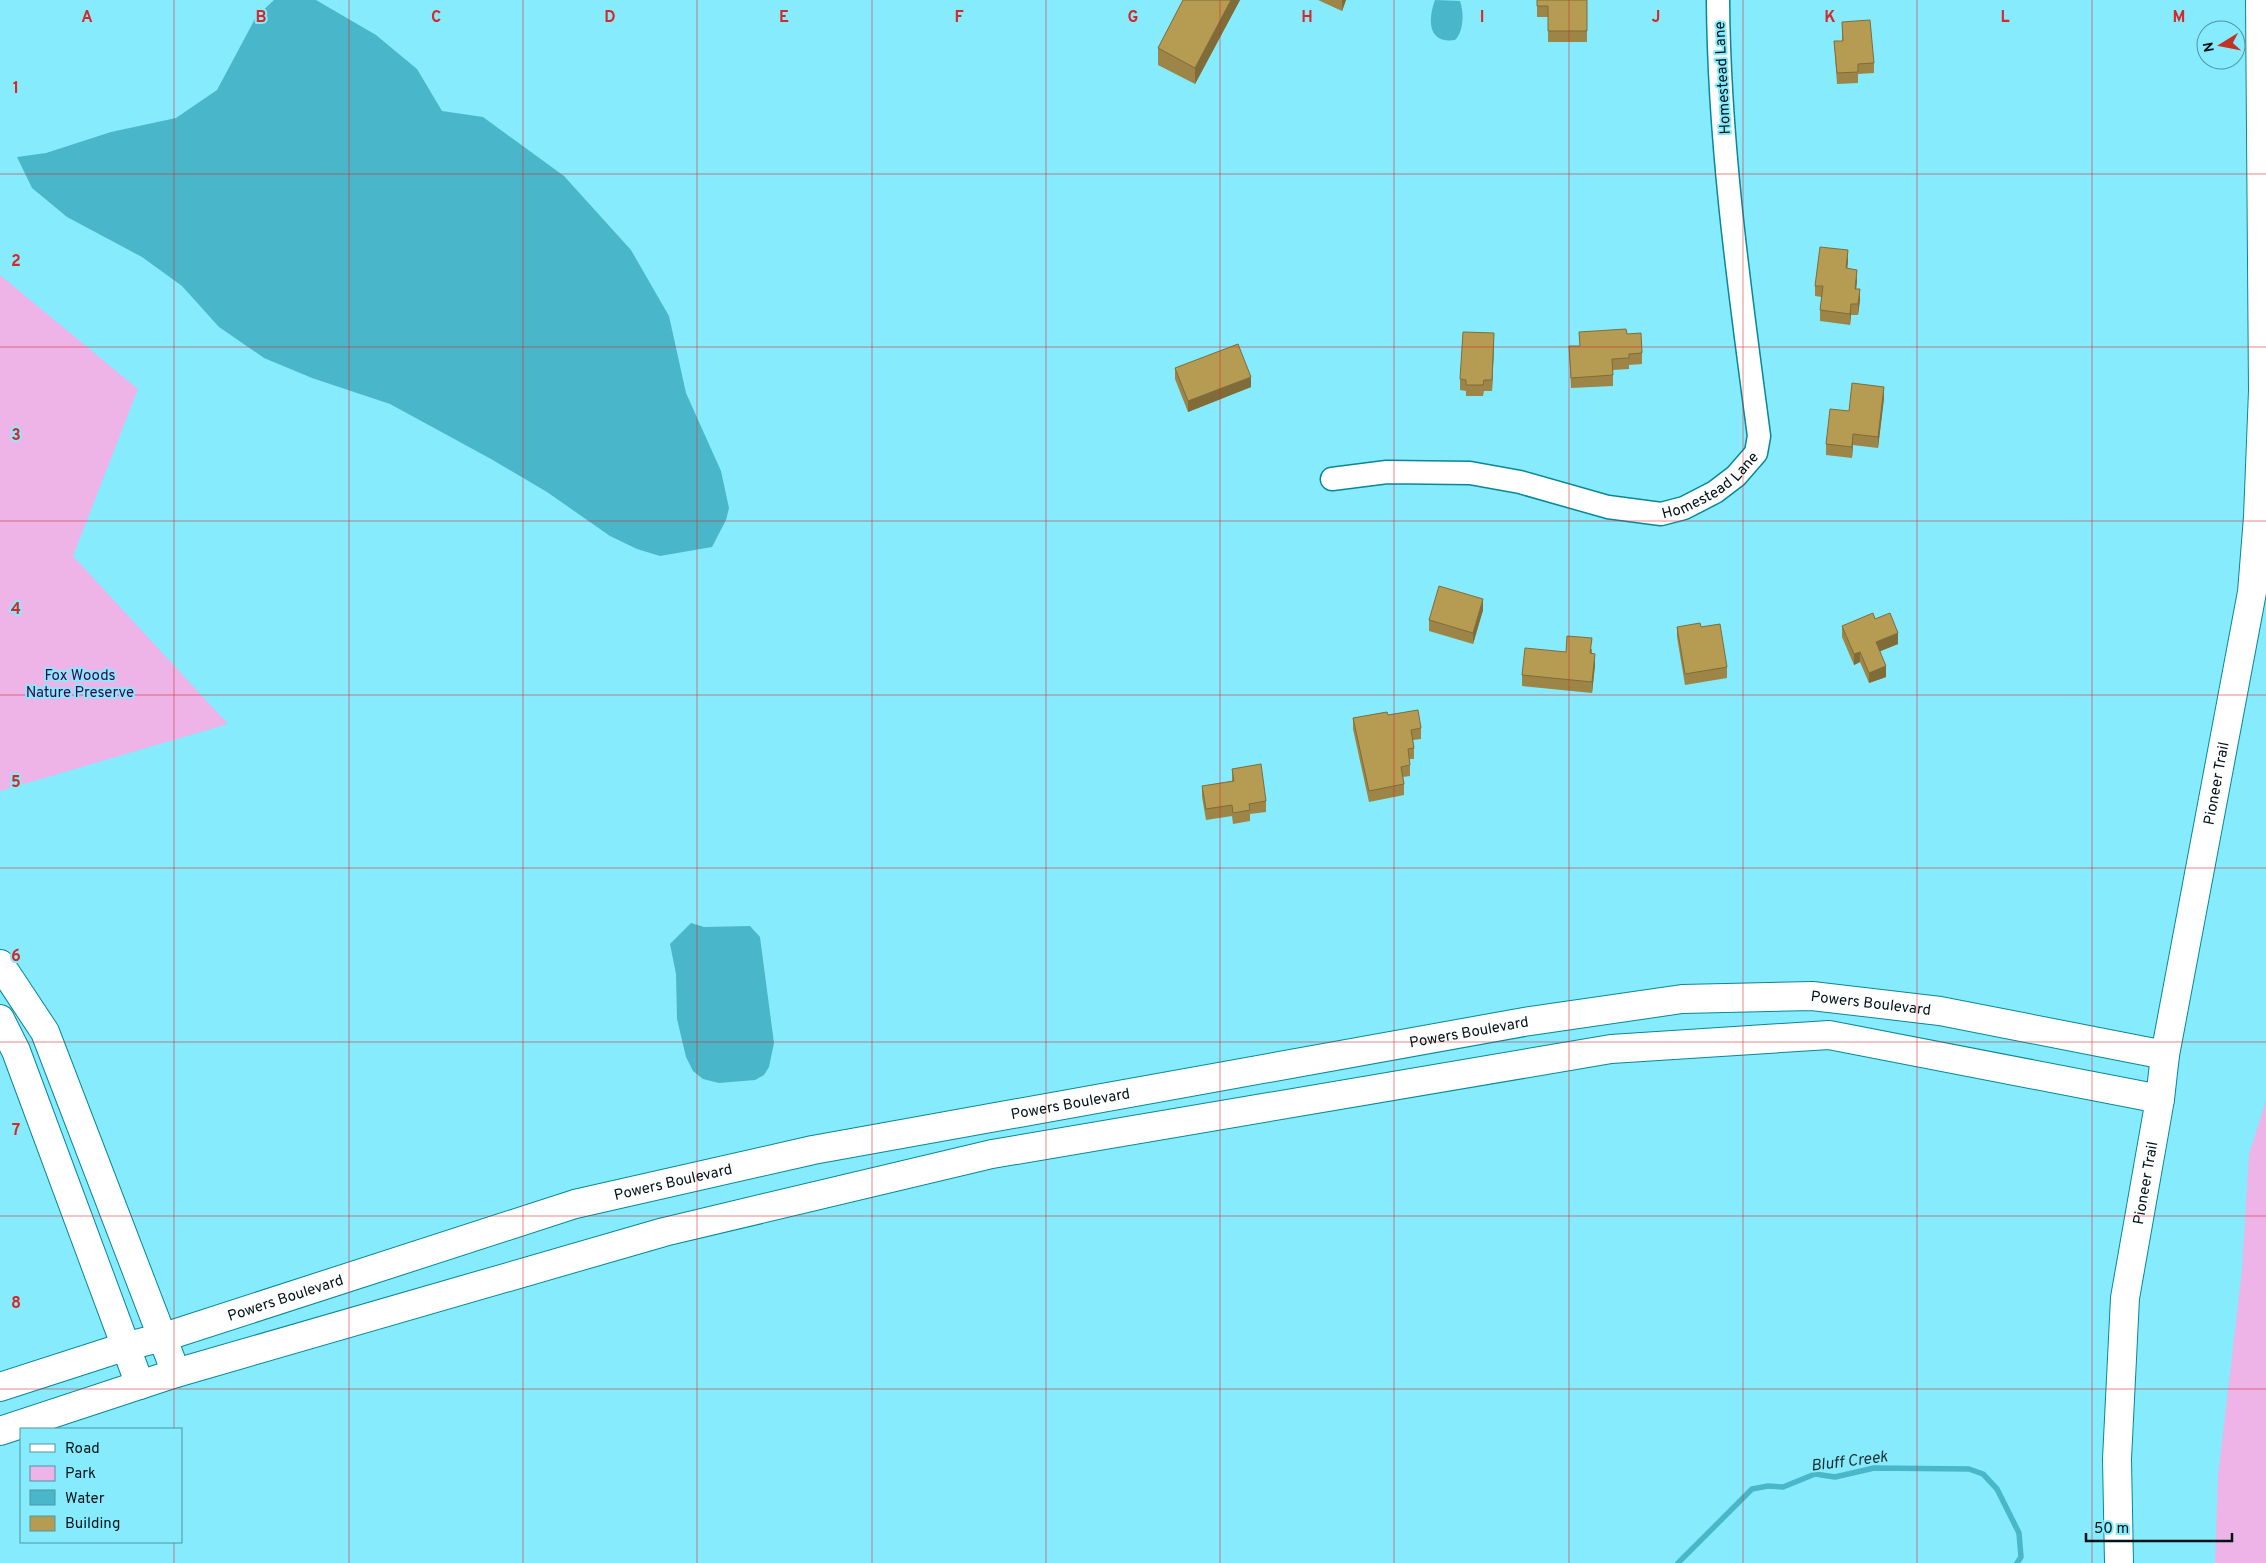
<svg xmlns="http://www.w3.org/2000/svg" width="2266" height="1563" font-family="Overpass,sans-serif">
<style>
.green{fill:#eeb4e8}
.water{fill:#49b7c9}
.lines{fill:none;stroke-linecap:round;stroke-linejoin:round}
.stream{stroke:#49b7c9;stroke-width:5.5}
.minor-casing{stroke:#078798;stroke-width:25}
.major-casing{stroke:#078798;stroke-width:30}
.highway-casing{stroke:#078798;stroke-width:30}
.minor{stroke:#fff;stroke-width:22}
.major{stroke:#fff;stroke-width:28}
.highway{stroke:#fff;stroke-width:28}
.wall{fill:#9d8547}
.shaded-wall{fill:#7f6c39}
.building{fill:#b69b52;stroke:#7f6c39}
.grid{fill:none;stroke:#d62828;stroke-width:1;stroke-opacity:0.55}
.labels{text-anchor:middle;stroke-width:4;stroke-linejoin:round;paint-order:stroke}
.street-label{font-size:15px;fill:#001316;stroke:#86ebfd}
.park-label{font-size:15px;fill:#4a0048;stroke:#86ebfd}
.water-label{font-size:16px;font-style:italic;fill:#1a2d31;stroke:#86ebfd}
.grid-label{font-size:16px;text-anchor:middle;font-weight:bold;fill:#d62828;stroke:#86ebfd;stroke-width:4;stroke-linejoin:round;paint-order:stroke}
</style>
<rect width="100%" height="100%" fill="#86ebfd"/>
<g class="green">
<path d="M 0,275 L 138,389 L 73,556 L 228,724 L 0,791 Z"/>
<path d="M 2266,1101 L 2266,1563 L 2215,1563 L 2218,1476 L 2242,1270 L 2249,1154 Z"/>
</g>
<g class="water">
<path d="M 274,0 L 316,0 L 376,35 L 417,69 L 442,111 L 483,117 L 564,176 L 631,250 L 669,316 L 686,393 L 721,471 L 729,508 L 726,520 L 712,547 L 660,556 L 637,549 L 610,536 L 547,492 L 491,459 L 390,404 L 312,378 L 264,358 L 219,327 L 182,286 L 142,257 L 67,217 L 32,188 L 17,157 L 46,153 L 111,132 L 176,118 L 217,90 L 256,17 Z"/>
<path d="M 1435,0 L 1460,1 C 1464,12 1464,31 1455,40 C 1427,44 1428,19 1435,0 Z"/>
<path d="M 691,923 L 704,927 L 750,926 L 760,937 L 774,1043 L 769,1067 L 764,1075 L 755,1080 L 719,1083 L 703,1079 L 693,1071 L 686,1057 L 677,1019 L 676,974 L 670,944 Z"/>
</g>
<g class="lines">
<path class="stream" d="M 1678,1563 L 1752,1489 L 1768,1486 L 1783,1487 L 1815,1474 L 1835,1477 L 1874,1468 L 1969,1469 L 1983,1474 L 1997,1489 L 2019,1533 L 2021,1557 L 2017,1563"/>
<g class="minor-casing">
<g id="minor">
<path id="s1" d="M 1332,479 L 1387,472 L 1470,473 L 1520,482 L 1608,507 L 1661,514 L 1684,508 L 1715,492 L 1736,476 L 1756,453 L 1759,436 C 1740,292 1719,146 1718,0"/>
</g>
</g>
<g class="major-casing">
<g id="major">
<path id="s2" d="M 0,1387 L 127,1346 L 164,1337 L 575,1204 L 813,1150 L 1524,1022 L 1682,999 L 1812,996 L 1940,1011 L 2165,1055"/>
<path d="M 0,1431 L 176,1373 L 664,1232 L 992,1154 L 1611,1049 L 1829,1035 L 2160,1099"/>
<path id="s3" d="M 2119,1563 L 2117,1459 L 2125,1298 L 2160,1099 L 2165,1055 L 2252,592 L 2258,517 L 2263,391 L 2260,0"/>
</g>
</g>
<g class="highway-casing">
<g id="highway">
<path d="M 0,964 L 45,1032 L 176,1373"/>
<path d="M 0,1019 L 16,1051 L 140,1385"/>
</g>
</g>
<use href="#minor" class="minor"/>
<use href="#major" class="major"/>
<use href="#highway" class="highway"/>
</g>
<g class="wall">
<path d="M 1183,0 L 1240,0 L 1195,84 L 1158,65 L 1158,48 Z"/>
<path d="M 1318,0 L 1346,0 L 1342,11 Z"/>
<path d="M 1537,0 L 1587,0 L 1587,42 L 1548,42 L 1548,17 L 1537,17 Z"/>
<path d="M 1842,22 L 1874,63 L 1874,73 L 1858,74 L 1858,83 L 1837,84 L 1834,41 L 1842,41 Z"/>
<path d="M 1848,261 L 1847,269 L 1857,281 L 1856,289 L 1860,300 L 1858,315 L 1851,315 L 1850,325 L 1820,321 L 1820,310 L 1822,297 L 1815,296 L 1815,286 Z"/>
<path d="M 1579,332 L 1627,334 L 1642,353 L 1642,364 L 1629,365 L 1629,369 L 1613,370 L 1613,386 L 1571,388 L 1569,346 L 1580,346 Z"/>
<path d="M 1494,344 L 1492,391 L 1484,391 L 1483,396 L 1466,396 L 1466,391 L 1460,390 L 1460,379 Z"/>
<path d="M 1175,368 L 1251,387 L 1188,412 L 1175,379 Z"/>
<path d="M 1884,398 L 1878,448 L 1853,445 L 1852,458 L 1826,455 L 1826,444 L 1849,411 Z"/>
<path d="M 1483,610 L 1473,644 L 1429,631 L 1429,620 Z"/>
<path d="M 1875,619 L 1898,644 L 1880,651 L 1886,677 L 1869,683 L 1860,662 L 1854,665 L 1842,637 L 1842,626 Z"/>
<path d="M 1677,627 L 1701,627 L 1727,667 L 1727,678 L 1685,685 L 1677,637 Z"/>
<path d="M 1592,649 L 1592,654 L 1595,665 L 1592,693 L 1522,686 L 1522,675 L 1566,652 Z"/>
<path d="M 1388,715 L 1421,728 L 1421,739 L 1413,740 L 1414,748 L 1414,759 L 1409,759 L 1410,765 L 1410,776 L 1403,777 L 1404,784 L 1404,795 L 1369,802 L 1353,729 L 1353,718 Z"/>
<path d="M 1232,769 L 1266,801 L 1266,812 L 1250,814 L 1250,821 L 1233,824 L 1232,816 L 1206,820 L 1202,797 L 1202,786 L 1232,781 Z"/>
</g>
<g class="shaded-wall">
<path d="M 1231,0 L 1240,0 L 1195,84 L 1195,68 Z"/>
<path d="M 1342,0 L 1346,0 L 1342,11 Z"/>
<path d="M 1848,250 L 1848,261 L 1846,279 L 1846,268 Z"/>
<path d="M 1857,270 L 1857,281 L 1855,299 L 1855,289 Z"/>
<path d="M 1860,289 L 1860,300 L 1858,315 L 1858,304 Z"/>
<path d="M 1851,304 L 1851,315 L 1850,325 L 1850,314 Z"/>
<path d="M 1494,333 L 1494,344 L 1492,391 L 1492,380 Z"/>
<path d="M 1251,377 L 1251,387 L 1188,412 L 1188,401 Z"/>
<path d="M 1884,387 L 1884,398 L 1878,448 L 1878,437 Z"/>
<path d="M 1853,434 L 1853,445 L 1852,458 L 1852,447 Z"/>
<path d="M 1483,599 L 1483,610 L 1473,644 L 1473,633 Z"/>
<path d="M 1898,633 L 1898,644 L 1876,653 L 1876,642 Z"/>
<path d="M 1860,652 L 1860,662 L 1854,665 L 1854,654 Z"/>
<path d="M 1595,654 L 1595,665 L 1592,693 L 1592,682 Z"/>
<path d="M 1886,666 L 1886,677 L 1869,683 L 1869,673 Z"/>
</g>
<g class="building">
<path d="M 1183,0 L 1231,0 L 1195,68 L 1158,48 Z"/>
<path d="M 1537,0 L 1587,0 L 1587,31 L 1548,31 L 1548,6 L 1537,6 Z"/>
<path d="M 1870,20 L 1874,63 L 1858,64 L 1858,72 L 1837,73 L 1834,41 L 1843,41 L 1842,22 Z"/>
<path d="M 1820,247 L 1848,250 L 1846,268 L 1857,270 L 1855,289 L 1860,289 L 1858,304 L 1851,304 L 1850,314 L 1820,310 L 1823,286 L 1815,286 Z"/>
<path d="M 1626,329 L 1627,334 L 1641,333 L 1642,353 L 1629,354 L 1629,358 L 1612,359 L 1613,375 L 1571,378 L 1569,346 L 1580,346 L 1579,332 Z"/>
<path d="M 1463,332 L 1494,333 L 1492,380 L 1484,380 L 1483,385 L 1466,385 L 1466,380 L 1460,379 Z"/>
<path d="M 1238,344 L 1251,377 L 1188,401 L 1175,368 Z"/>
<path d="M 1852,383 L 1884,387 L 1878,437 L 1853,434 L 1852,447 L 1826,444 L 1830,409 L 1849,411 Z"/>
<path d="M 1439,586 L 1483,599 L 1473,633 L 1429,620 Z"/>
<path d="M 1873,613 L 1875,619 L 1890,613 L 1898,633 L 1876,642 L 1886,666 L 1869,673 L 1860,652 L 1854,654 L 1842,626 Z"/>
<path d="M 1700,623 L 1701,627 L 1720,624 L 1727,667 L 1685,674 L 1677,627 Z"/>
<path d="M 1567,636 L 1592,638 L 1590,653 L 1595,654 L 1592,682 L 1522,675 L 1525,648 L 1566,652 Z"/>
<path d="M 1418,710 L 1421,728 L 1411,730 L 1414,748 L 1408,749 L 1410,765 L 1401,767 L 1404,784 L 1369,791 L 1353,718 L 1387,712 L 1388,715 Z"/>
<path d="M 1261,764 L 1266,801 L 1249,804 L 1250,810 L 1233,813 L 1232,805 L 1206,809 L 1202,786 L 1234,781 L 1232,769 Z"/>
</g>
<path class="grid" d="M 174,0 L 174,1429M 349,0 L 349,1563M 523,0 L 523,1563M 697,0 L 697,1563M 872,0 L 872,1563M 1046,0 L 1046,1563M 1220,0 L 1220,1563M 1394,0 L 1394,1563M 1569,0 L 1569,1563M 1743,0 L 1743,1563M 1917,0 L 1917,1563M 2092,0 L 2092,1563M 0,174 L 2266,174M 0,347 L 2266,347M 0,521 L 2266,521M 0,695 L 2266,695M 0,868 L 2266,868M 0,1042 L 2266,1042M 0,1216 L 2266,1216M 0,1389 L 2266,1389M 174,1542 L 174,1563"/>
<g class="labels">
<g class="street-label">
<text transform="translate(1722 78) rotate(-93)" y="5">Homestead Lane</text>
<text dy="5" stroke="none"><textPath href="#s1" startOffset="392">Homestead Lane</textPath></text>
<text dy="5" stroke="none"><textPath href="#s3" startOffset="788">Pioneer Trail</textPath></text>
<text dy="5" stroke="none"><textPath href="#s2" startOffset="1919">Powers Boulevard</textPath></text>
<text dy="5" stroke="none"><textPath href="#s2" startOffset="1514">Powers Boulevard</textPath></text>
<text dy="5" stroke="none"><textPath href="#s2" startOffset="1109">Powers Boulevard</textPath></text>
<text dy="5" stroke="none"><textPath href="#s2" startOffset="704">Powers Boulevard</textPath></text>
<text dy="5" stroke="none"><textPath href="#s3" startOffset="382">Pioneer Trail</textPath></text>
<text dy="5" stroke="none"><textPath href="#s2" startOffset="299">Powers Boulevard</textPath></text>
</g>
<g class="park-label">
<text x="80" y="680">Fox Woods<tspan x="80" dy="17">Nature Preserve</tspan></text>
</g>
<g class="water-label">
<text transform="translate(1849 1460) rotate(-7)" y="6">Bluff Creek</text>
</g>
</g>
<g class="grid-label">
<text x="87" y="22">A</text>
<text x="261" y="22">B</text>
<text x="436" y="22">C</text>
<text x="610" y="22">D</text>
<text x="784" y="22">E</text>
<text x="959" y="22">F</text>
<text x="1133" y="22">G</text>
<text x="1307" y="22">H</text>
<text x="1482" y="22">I</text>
<text x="1656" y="22">J</text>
<text x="1830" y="22">K</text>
<text x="2005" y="22">L</text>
<text x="2179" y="22">M</text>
<text x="16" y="93">1</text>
<text x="16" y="266">2</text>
<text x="16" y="440">3</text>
<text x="16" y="614">4</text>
<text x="16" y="787">5</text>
<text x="16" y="961">6</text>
<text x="16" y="1135">7</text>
<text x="16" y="1308">8</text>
</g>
<rect x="20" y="1428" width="162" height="115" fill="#86ebfd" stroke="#5095a1"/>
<rect x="30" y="1444" width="25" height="8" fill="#ffffff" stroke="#5095a1"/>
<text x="65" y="1453" font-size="15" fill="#001316">Road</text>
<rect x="30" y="1466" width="25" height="15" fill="#eeb4e8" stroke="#5095a1"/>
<text x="65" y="1478" font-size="15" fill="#001316">Park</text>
<rect x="30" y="1490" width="25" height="15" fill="#49b7c9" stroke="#5095a1"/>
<text x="65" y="1503" font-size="15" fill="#001316">Water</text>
<rect x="30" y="1516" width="25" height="15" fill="#b69b52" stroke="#5095a1"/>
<text x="65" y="1528" font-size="15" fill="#001316">Building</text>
<g transform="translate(2221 45) rotate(260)"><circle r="24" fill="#86ebfd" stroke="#5095a1"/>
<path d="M0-4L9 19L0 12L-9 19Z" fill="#c03325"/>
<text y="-8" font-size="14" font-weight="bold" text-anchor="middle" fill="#001316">N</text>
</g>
<path d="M2086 1533v8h146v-8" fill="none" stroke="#001316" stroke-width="2.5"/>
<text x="2094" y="1533" font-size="15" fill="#001316" stroke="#86ebfd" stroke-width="4" paint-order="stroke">50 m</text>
</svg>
